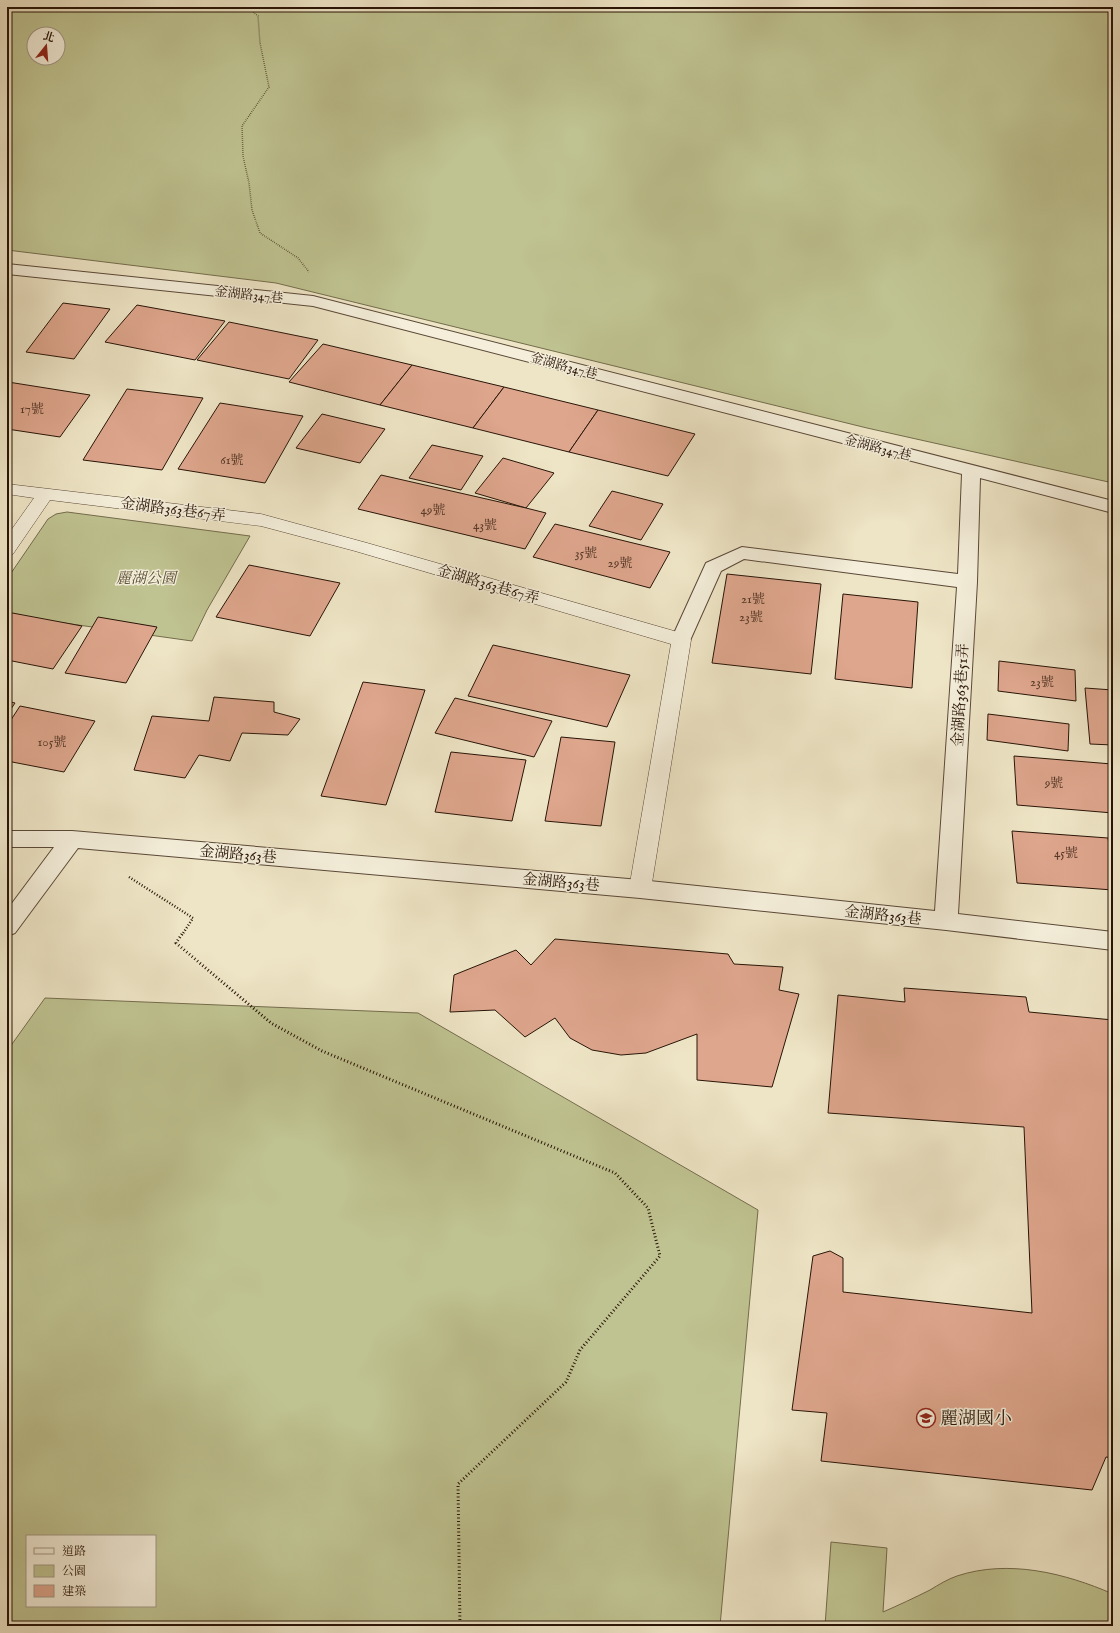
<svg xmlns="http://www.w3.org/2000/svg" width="1120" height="1633" font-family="'IM FELL English','Noto Serif TC',serif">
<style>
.green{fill:#bfc391;stroke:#746c4c;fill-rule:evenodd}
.building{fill:#dea68d;stroke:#281407}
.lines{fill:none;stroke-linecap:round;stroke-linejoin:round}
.service-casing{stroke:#5a4837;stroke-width:1}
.minor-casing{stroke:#5a4837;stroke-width:2}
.path-far2{stroke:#281407;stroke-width:1.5;stroke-dasharray:0.5 1.5;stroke-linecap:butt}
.path-far1{stroke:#281407;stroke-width:2.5;stroke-dasharray:1 2;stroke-linecap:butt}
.path{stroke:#281407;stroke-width:3;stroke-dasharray:1 2.5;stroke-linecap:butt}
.service{fill:#f4eeda;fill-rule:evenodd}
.minor{fill:#f4eeda;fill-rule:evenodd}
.labels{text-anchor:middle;stroke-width:3;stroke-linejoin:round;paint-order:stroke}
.far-street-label{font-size:13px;fill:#281407;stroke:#f4eeda}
.number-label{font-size:13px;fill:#563828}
.street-label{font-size:15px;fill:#281407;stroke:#f4eeda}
.park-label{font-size:15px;font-style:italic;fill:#5d5137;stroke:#f4eeda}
.near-poi-label{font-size:18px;fill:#281407;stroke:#f4eeda;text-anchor:start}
</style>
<rect width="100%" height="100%" fill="#eee5c6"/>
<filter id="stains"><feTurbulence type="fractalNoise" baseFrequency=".005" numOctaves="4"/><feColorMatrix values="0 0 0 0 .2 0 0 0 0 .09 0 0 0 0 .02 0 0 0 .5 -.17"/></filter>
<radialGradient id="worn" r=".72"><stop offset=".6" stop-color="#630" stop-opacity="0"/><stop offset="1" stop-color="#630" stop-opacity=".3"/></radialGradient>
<g class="green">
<path d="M 7,7 L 1113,7 L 1113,483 L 867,428 L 276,283 L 7,250 ZM 34,34 L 58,34 L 58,58 L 34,58 Z"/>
<path d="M 67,512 L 250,536 L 207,610 L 192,641 L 7,615 L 7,579 L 48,519 L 56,514 Z"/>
<path d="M 45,998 L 418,1013 L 758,1210 L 720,1626 L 7,1626 L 7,1051 ZM 27,1536 L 155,1536 L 155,1606 L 27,1606 Z"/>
<path d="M 831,1542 L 887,1548 L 883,1612 C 899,1605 914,1598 930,1590 C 938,1585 948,1579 957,1576 C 1008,1559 1065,1573 1113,1594 L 1113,1626 L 825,1626 Z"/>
</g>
<g class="building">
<path d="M 63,303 L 110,309 L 74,359 L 26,352 Z"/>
<path d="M 137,305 L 225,321 L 195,360 L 105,342 Z"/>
<path d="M 229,322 L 318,340 L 289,379 L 197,360 Z"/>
<path d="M 323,344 L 412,365 L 380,405 L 289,382 Z"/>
<path d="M 412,365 L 504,387 L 473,428 L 380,405 Z"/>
<path d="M 8,382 L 90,395 L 60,437 L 7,429 Z"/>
<path d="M 504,387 L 598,410 L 569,452 L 473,428 Z"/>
<path d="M 127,389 L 203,398 L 162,470 L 83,460 Z"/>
<path d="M 220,403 L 303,416 L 265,483 L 178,469 Z"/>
<path d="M 598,410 L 695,434 L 668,476 L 569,452 Z"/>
<path d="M 322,414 L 385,429 L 360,463 L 296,448 Z"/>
<path d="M 432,445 L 483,456 L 461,490 L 409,478 Z"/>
<path d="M 503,458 L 554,473 L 526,508 L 475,493 Z"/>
<path d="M 381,475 L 526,508 L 546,513 L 525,549 L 358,509 Z"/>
<path d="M 612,491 L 663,504 L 641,540 L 589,526 Z"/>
<path d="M 555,524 L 670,552 L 650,588 L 533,557 Z"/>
<path d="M 249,565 L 340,583 L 310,636 L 216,617 Z"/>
<path d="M 727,574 L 821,584 L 811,674 L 712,663 Z"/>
<path d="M 843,594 L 918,602 L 912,688 L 835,679 Z"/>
<path d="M 7,612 L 82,626 L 53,669 L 7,660 Z"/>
<path d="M 98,617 L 157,627 L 126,683 L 65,673 Z"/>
<path d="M 493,645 L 630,675 L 607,727 L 468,696 Z"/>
<path d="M 999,661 L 1075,670 L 1076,701 L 998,691 Z"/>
<path d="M 363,682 L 425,690 L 386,805 L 321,796 Z"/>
<path d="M 1085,688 L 1113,690 L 1113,745 L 1090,744 Z"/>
<path d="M 214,697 L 274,702 L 274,712 L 300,719 L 288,735 L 242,733 L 230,761 L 199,755 L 185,778 L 134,770 L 152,716 L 209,721 Z"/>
<path d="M 455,698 L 552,721 L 534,757 L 435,733 Z"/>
<path d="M 7,701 L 15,703 L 7,715 Z"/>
<path d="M 20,706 L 95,721 L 64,772 L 7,761 L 7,726 Z"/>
<path d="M 988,714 L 1069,724 L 1068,751 L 987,740 Z"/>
<path d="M 561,737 L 615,742 L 601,826 L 545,821 Z"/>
<path d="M 451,752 L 526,760 L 512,821 L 435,812 Z"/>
<path d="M 1014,756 L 1112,764 L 1113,813 L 1017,805 Z"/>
<path d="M 1012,831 L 1108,838 L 1113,872 L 1113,890 L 1017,883 Z"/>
<path d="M 555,939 L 728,954 L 734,964 L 783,967 L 779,990 L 799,994 L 772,1087 L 697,1080 L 697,1034 L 646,1053 L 621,1055 L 592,1050 L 570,1038 L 555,1018 L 525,1037 L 495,1010 L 450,1012 L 454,975 L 516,950 L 531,965 Z"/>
<path d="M 904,988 L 1026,997 L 1029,1012 L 1113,1020 L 1113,1458 L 1106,1457 L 1092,1490 L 821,1461 L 827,1413 L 792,1410 L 813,1256 L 830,1251 L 843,1258 L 843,1292 L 1032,1313 L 1024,1127 L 828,1113 L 838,995 L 905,1002 Z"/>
</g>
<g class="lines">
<g class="service-casing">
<path id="service" d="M 7,484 L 261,514 L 367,543 L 688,635 L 691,640 L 651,889 L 648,895 L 640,897 L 632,895 L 629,889 L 671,644 L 355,551 L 261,526 L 50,500 L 13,554 L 7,556 L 7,536 L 34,498 L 7,494 Z"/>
</g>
<g class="minor-casing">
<path id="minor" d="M 7,264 L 313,296 L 1113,501 L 1113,513 L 980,478 L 977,582 L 958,914 L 1113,932 L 1113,950 L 946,930 L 640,898 L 78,848 L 15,933 L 7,936 L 7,910 L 54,847 L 7,847 L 7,831 L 72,831 L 640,880 L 935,911 L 957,587 L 744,559 L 721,571 L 688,645 L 681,647 L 674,645 L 671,640 L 706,563 L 742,547 L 958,574 L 962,474 L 313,306 L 7,274 Z"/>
</g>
<path class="path-far2" d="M 247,7 L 258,16 L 260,43 L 269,87 L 242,126 L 243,156 L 249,183 L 252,210 L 260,233 L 298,258 L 309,272"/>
<path class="path-far1" d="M 129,877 L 193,918 L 182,935"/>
<path class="path" d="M 182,934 L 176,943 L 271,1023 L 322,1051 L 615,1173 L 648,1208 L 660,1256 L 580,1350 L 566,1382 L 458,1484 L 460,1626"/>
<use href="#service" class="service"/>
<use href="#minor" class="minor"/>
</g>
<defs>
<g id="school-ring" transform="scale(1)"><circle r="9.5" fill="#f4eeda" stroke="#8f2418" stroke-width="1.5"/><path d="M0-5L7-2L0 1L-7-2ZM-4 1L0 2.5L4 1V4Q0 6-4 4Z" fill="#8f2418"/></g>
</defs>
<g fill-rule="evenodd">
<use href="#school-ring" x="926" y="1418"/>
</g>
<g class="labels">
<g class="far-street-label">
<text transform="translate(249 294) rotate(6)" y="5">金湖路347巷</text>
<text transform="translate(564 365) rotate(15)" y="5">金湖路347巷</text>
<text transform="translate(878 447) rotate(14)" y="5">金湖路347巷</text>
</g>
<g class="number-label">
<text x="32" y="413">17號</text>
<text x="232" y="464">61號</text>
<text x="433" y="514">49號</text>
<text x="485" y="529">43號</text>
<text x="586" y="557">35號</text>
<text x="620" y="567">29號</text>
<text x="753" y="603">21號</text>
<text x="751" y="621">23號</text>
<text x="1042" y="686">23號</text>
<text x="52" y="746">105號</text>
<text x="1054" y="787">9號</text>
<text x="1066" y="857">45號</text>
</g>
<g class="street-label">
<text transform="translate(173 509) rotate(7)" y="5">金湖路363巷67弄</text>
<text transform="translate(488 584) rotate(16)" y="5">金湖路363巷67弄</text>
<text transform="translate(960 695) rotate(-87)" y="5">金湖路363巷51弄</text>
<text transform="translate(238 854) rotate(5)" y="5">金湖路363巷</text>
<text transform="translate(561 882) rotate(5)" y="5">金湖路363巷</text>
<text transform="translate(883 915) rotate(6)" y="5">金湖路363巷</text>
</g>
<g class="park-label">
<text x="146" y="583">麗湖公園</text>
</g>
<g class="near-poi-label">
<text x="940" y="1424">麗湖國小</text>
</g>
</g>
<rect width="1120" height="1633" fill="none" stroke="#eee5c6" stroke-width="24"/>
<rect x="8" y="8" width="1104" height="1617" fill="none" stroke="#281407" stroke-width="2"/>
<rect x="12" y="12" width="1096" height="1609" fill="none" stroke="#281407"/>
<rect x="26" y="1535" width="130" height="72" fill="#f4eeda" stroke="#a29786"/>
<rect x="34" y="1548" width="20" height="6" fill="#f4eeda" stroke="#a29786"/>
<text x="62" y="1555" font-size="12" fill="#281407">道路</text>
<rect x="34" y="1565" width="20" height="12" fill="#bfc391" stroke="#a29786"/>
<text x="62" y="1575" font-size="12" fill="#281407">公園</text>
<rect x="34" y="1585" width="20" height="12" fill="#dea68d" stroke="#a29786"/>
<text x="62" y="1595" font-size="12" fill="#281407">建築</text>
<g transform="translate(46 46) rotate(17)"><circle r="19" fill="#f4eeda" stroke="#a29786"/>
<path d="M0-3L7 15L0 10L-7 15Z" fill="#8f2418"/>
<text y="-6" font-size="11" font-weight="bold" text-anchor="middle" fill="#281407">北</text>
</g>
<rect width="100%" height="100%" filter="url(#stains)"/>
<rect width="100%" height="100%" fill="url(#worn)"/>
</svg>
